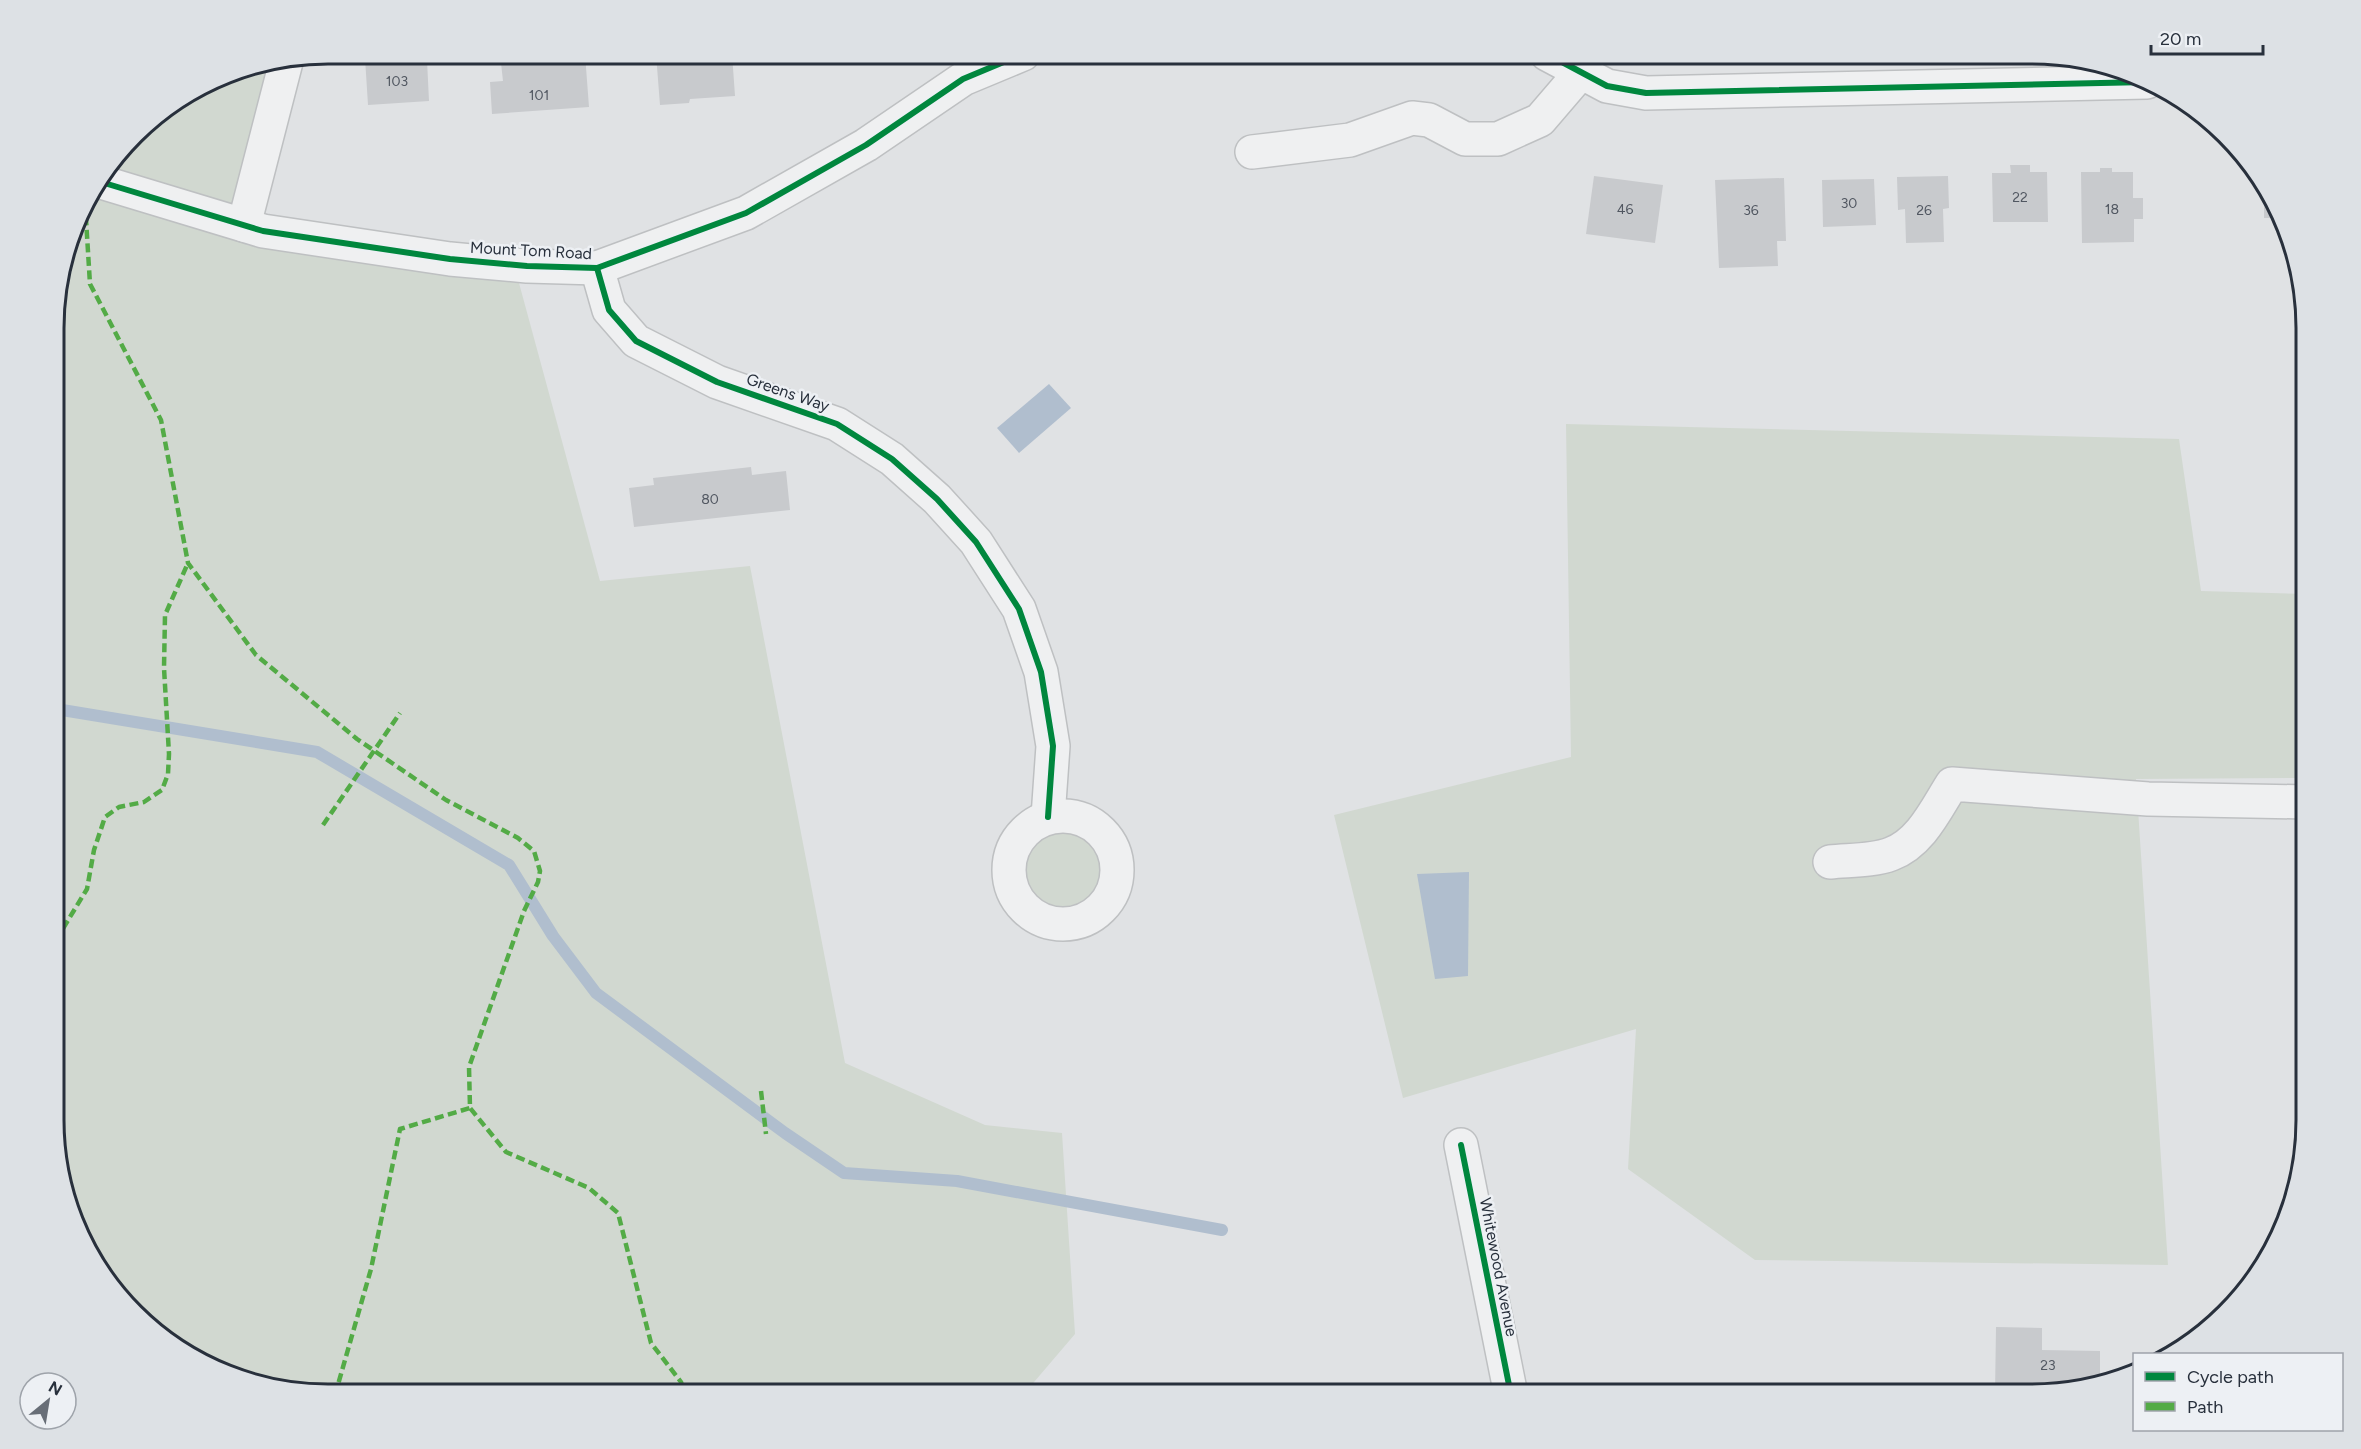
<svg xmlns="http://www.w3.org/2000/svg" width="2361" height="1449" font-family="Figtree,sans-serif">
<style>
.green{fill:#d1d8d0}
.water{fill:#b0bece}
.lines{fill:none;stroke-linecap:round;stroke-linejoin:round}
.stream{stroke:#b0bece;stroke-width:12}
.building{fill:#c8cacd}
.minor-casing{stroke:#bec0c2;stroke-width:36}
.minor{stroke:#eff0f1;stroke-width:33}
.quiet{stroke:#53ab46;stroke-width:4.5;stroke-dasharray:9 4.5;stroke-linecap:butt}
.cycleway-casing{stroke:#edf0f4;stroke-width:10}
.cycleway{stroke:#00873e;stroke-width:6}
.labels{text-anchor:middle;stroke-width:5;stroke-linejoin:round;paint-order:stroke}
.number-label{font-size:14px;fill:#515761}
.street-label{font-size:16px;fill:#28303c;stroke:#edf0f4}
.rim{fill:none;stroke:#28303c;stroke-width:3}
</style>
<rect width="100%" height="100%" fill="#e0e2e4"/>
<g class="green">
<path d="M 298,60 L 246,245 L 519,283 L 600,581 L 750,566 L 845,1063 L 985,1125 L 1062,1133 L 1075,1334 L 1023,1395 L 328,1395 L 241,1381 L 176,1349 L 91,1258 L 56,1156 L 56,293 L 82,207 L 147,122 L 224,75 Z"/>
<path d="M 1566,424 L 2179,439 L 2201,591 L 2306,594 L 2306,778 L 2136,779 L 2168,1265 L 1755,1260 L 1628,1169 L 1636,1029 L 1403,1098 L 1334,815 L 1571,757 Z"/>
<circle cx="1062" cy="867" r="47"/>
</g>
<g class="water">
<path d="M 1049,384 L 1071,408 L 1019,453 L 997,428 Z"/>
<path d="M 1469,872 L 1468,976 L 1435,979 L 1417,874 Z"/>
</g>
<g class="lines">
<path class="stream" d="M 56,709 L 317,752 L 509,865 L 553,936 L 596,993 L 785,1133 L 844,1173 L 957,1181 L 1222,1230"/>
</g>
<g class="building">
<path d="M 376,54 L 410,54 L 411,61 L 427,60 L 429,101 L 368,105 L 365,58 L 376,57 Z"/>
<path d="M 500,54 L 585,54 L 589,107 L 492,114 L 490,82 L 503,81 Z"/>
<path d="M 656,54 L 732,54 L 735,96 L 690,99 L 689,103 L 660,105 Z"/>
<path d="M 2010,165 L 2030,165 L 2030,172 L 2047,172 L 2048,222 L 1993,222 L 1992,173 L 2011,173 Z"/>
<path d="M 2100,168 L 2112,168 L 2112,172 L 2133,172 L 2133,198 L 2143,198 L 2143,219 L 2134,219 L 2134,242 L 2082,243 L 2081,172 L 2100,172 Z"/>
<path d="M 1594,176 L 1663,185 L 1655,243 L 1586,234 Z"/>
<path d="M 1948,176 L 1949,208 L 1943,209 L 1944,242 L 1906,243 L 1905,209 L 1898,210 L 1897,177 Z"/>
<path d="M 1784,178 L 1786,241 L 1777,241 L 1778,266 L 1719,268 L 1715,180 Z"/>
<path d="M 1874,179 L 1876,225 L 1823,227 L 1822,180 Z"/>
<path d="M 2264,192 L 2270,192 L 2278,218 L 2264,218 Z"/>
<path d="M 751,467 L 752,475 L 786,471 L 790,510 L 634,527 L 629,488 L 654,485 L 653,478 Z"/>
<path d="M 1996,1327 L 2042,1328 L 2042,1350 L 2100,1351 L 2100,1379 L 2050,1394 L 1995,1394 Z"/>
</g>
<g class="lines">
<g class="minor-casing">
<g id="minor">
<path d="M 1547,54 L 1607,86 L 1646,93 L 2147,82"/>
<path d="M 1252,152 L 1350,140 L 1412,118 L 1429,120 L 1465,139 L 1498,139 L 1540,120 L 1582,71"/>
<path d="M 101,182 L 263,231 L 450,259 L 527,266 L 597,268 L 746,213 L 866,145 L 963,79 L 1023,54"/>
<path d="M 244,225 L 286,62"/>
<path d="M 597,268 L 609,310 L 636,341 L 717,382 L 837,424 L 892,459 L 937,499 L 976,542 L 1019,609 L 1041,672 L 1053,746 L 1048,817"/>
<circle cx="1063" cy="870" r="54"/>
<path d="M 1830,862 C 1849,860 1873,861 1891,854 C 1921,843 1936,809 1952,784 L 2148,799 L 2306,802"/>
<path d="M 1461,1145 L 1511,1395"/>
</g>
</g>
<use href="#minor" class="minor"/>
<g class="quiet">
<path d="M 85,203 L 90,284 L 161,420 L 188,563 L 256,655 L 357,739 L 446,800 L 518,838 L 534,851 L 540,871 L 538,882 L 524,911 L 469,1067 L 470,1108 L 506,1152 L 589,1188 L 618,1213 L 651,1343 L 681,1382 L 685,1395"/>
<path d="M 323,825 L 400,713"/>
<path d="M 56,940 L 87,889 L 94,850 L 105,817 L 119,807 L 144,802 L 162,790 L 168,774 L 169,754 L 164,668 L 165,615 L 188,563"/>
<path d="M 761,1091 L 766,1134"/>
<path d="M 335,1395 L 371,1269 L 400,1129 L 470,1108"/>
</g>
<g class="cycleway-casing">
<g id="cycleway">
<path d="M 1547,54 L 1607,86 L 1646,93 L 2147,82"/>
<path d="M 101,182 L 263,231 L 450,259 L 527,266 L 597,268 L 746,213 L 866,145 L 963,79 L 1023,54"/>
<path d="M 597,268 L 609,310 L 636,341 L 717,382 L 837,424 L 892,459 L 937,499 L 976,542 L 1019,609 L 1041,672 L 1053,746 L 1048,817"/>
<path d="M 1461,1145 L 1511,1395"/>
</g>
</g>
<use href="#cycleway" class="cycleway"/>
</g>
<g class="labels">
<g class="number-label">
<text x="397" y="86">103</text>
<text x="539" y="100">101</text>
<text x="2020" y="202">22</text>
<text x="1849" y="208">30</text>
<text x="1625" y="214">46</text>
<text x="2112" y="214">18</text>
<text x="1751" y="215">36</text>
<text x="1924" y="215">26</text>
<text x="710" y="504">80</text>
<text x="2048" y="1370">23</text>
</g>
<g class="street-label">
<text transform="translate(531 250) rotate(3)" y="6">Mount Tom Road</text>
<text transform="translate(788 392) rotate(19)" y="6">Greens Way</text>
<text transform="translate(1499 1267) rotate(79)" y="6">Whitewood Avenue</text>
</g>
</g>
<path d="M0 0H2361V1449H0ZM328 64H2032A264 264 0 0 1 2296 328V1120A264 264 0 0 1 2032 1384H328A264 264 0 0 1 64 1120V328A264 264 0 0 1 328 64Z" fill="#dde1e5" fill-rule="evenodd"/>
<path class="rim" d="M328 64H2032A264 264 0 0 1 2296 328V1120A264 264 0 0 1 2032 1384H328A264 264 0 0 1 64 1120V328A264 264 0 0 1 328 64Z"/>
<rect x="2133" y="1353" width="210" height="78" fill="#edf0f4" stroke="#9ea3aa" stroke-width="1.5"/>
<rect x="2145" y="1372" width="30" height="9" fill="#00873e" stroke="#9ea3aa" stroke-width="1.5"/>
<text x="2187" y="1383" font-size="18" fill="#28303c">Cycle path</text>
<rect x="2145" y="1402" width="30" height="9" fill="#53ab46" stroke="#9ea3aa" stroke-width="1.5"/>
<text x="2187" y="1413" font-size="18" fill="#28303c">Path</text>
<g transform="translate(48 1401) rotate(30)"><circle r="28" fill="#edf0f4" stroke="#9ea3aa" stroke-width="1.5"/>
<path d="M0-4.5L10 22L0 15L-10 22Z" fill="#686e77"/>
<text y="-9" font-size="16" font-weight="bold" text-anchor="middle" fill="#28303c">N</text>
</g>
<path d="M2151 45v9h112v-9" fill="none" stroke="#28303c" stroke-width="3"/>
<text x="2160" y="45" font-size="18" fill="#28303c" stroke="#edf0f4" stroke-width="4.5" paint-order="stroke">20 m</text>
</svg>
